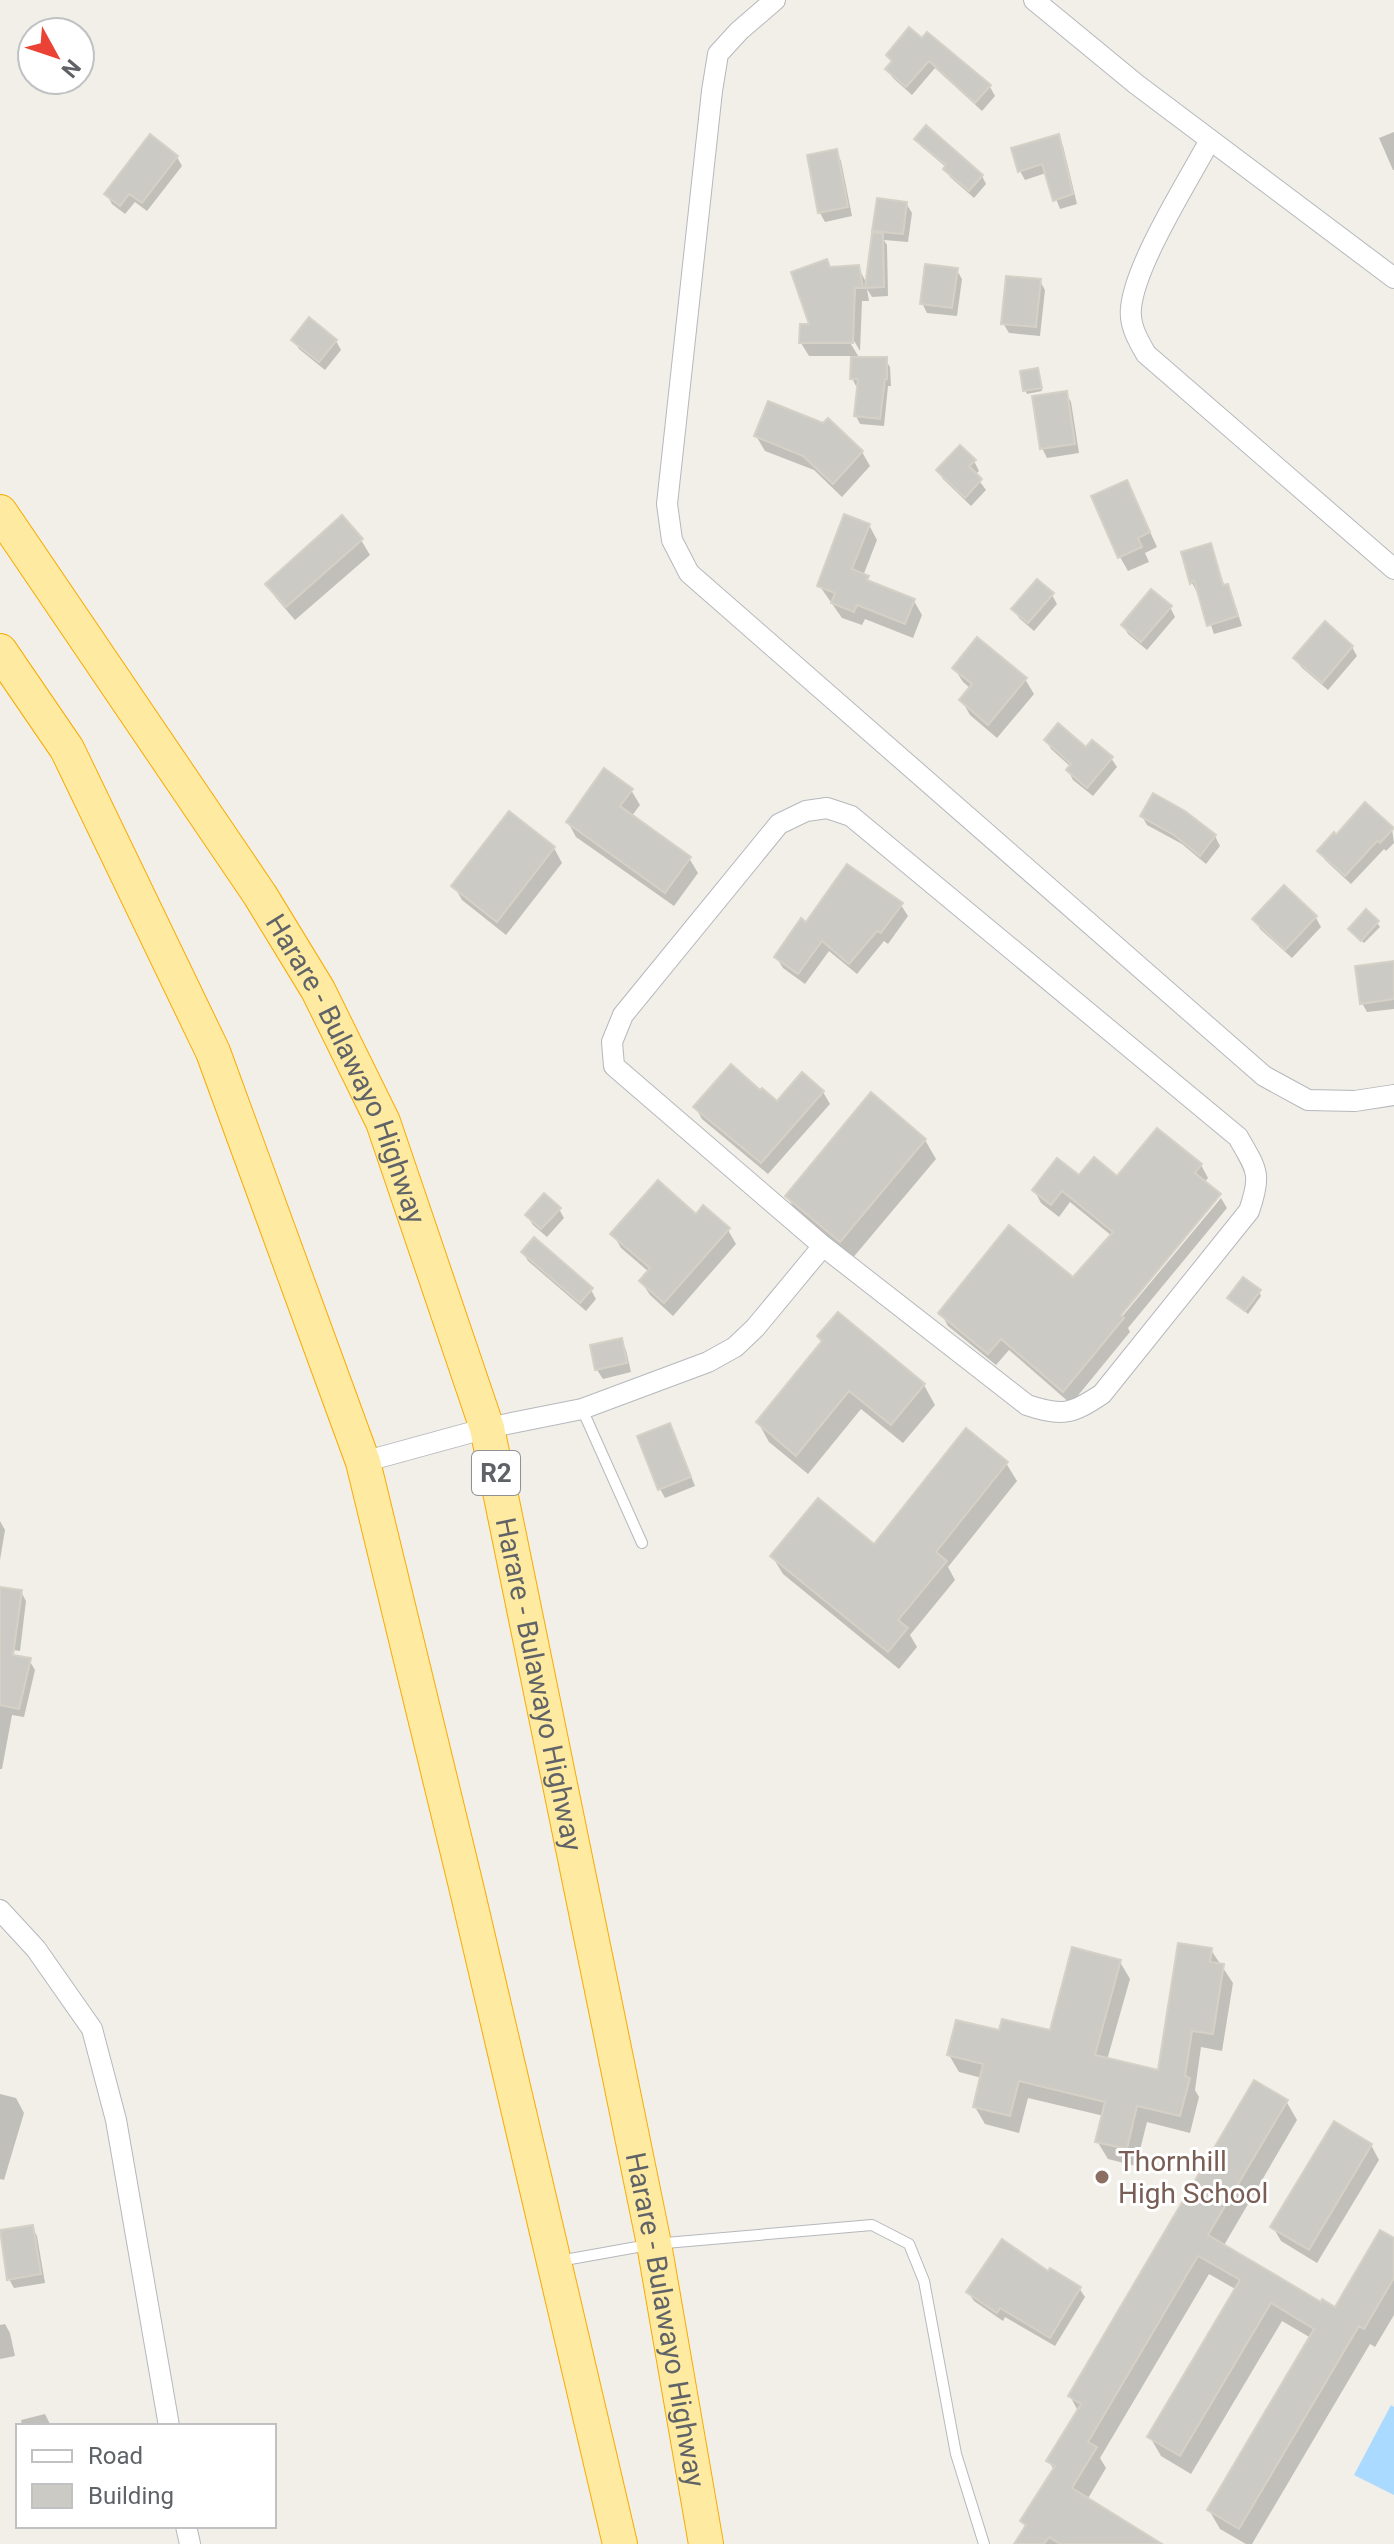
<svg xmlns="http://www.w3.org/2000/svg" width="1394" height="2544" font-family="Roboto,sans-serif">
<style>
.water{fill:#aadaff}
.shadow{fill:#0003}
.building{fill:#cccac5;stroke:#d6d1c6;stroke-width:2}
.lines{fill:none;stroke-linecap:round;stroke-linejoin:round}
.service-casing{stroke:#b5b8bc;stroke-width:12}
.minor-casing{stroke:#b5b8bc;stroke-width:22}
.trunk-casing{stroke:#f9ab00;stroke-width:36}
.service{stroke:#fff;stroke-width:10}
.minor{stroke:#fff;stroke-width:20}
.trunk{stroke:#feeaa1;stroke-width:34}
.education-dot{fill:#8d6e63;stroke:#fff;stroke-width:3}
.labels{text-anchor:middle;stroke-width:6;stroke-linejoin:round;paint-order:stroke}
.shield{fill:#fff;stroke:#8f9295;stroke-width:2}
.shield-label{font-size:26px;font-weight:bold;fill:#5f6368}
.street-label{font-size:28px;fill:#5f6368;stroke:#fff}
.education-label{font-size:28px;fill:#785e54;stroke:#fff;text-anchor:start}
</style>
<rect width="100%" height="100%" fill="#f1efe8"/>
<path class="water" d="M 1391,2405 L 1394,2407 L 1394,2495 L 1354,2475 Z"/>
<g class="shadow">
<path d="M 927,35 L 990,87 L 995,96 L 982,111 L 935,68 L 912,95 L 893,78 L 887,69 L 892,63 L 888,56 L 922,41 Z"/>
<path d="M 1394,132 L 1394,170 L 1393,170 L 1379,138 Z"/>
<path d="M 1058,136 L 1063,146 L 1077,204 L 1060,209 L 1046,173 L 1025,180 L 1020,171 Z"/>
<path d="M 917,139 L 982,176 L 986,184 L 974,198 L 950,177 L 947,168 L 921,146 Z"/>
<path d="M 836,151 L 841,161 L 852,216 L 825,222 L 820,213 L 809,156 Z"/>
<path d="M 177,157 L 182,166 L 147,211 L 135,202 L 125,214 L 112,204 L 107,195 Z"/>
<path d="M 906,203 L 912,213 L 908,242 L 884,240 L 887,245 L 888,296 L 872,297 L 867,289 L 869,301 L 862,301 L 860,351 L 850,334 L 846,336 L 860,359 L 885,359 L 890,367 L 891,386 L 888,386 L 884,426 L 860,424 L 856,416 L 859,386 L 856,386 L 852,378 L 853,356 L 809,356 L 801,343 L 812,326 L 831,269 L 858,267 L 867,284 L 877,235 L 875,230 Z"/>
<path d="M 956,269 L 962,279 L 957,316 L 927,313 L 922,303 Z"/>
<path d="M 1040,281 L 1045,290 L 1040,336 L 1009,333 L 1003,323 Z"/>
<path d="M 294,340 L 336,341 L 341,350 L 325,370 L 299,349 Z"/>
<path d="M 1037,370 L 1042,391 L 1027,394 L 1025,390 Z"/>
<path d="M 1066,393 L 1071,402 L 1079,453 L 1047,458 L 1042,448 Z"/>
<path d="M 756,436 L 862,452 L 870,466 L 842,497 L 814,470 L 765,451 Z"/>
<path d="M 974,461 L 979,471 L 975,475 L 986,490 L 971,506 L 943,479 L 938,470 Z"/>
<path d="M 1134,497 L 1157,547 L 1145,553 L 1149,562 L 1128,571 L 1120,557 Z"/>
<path d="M 869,525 L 877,540 L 863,576 L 871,584 L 914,601 L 922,615 L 913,638 L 865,619 L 862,625 L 842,618 L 819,585 Z"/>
<path d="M 361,540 L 370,555 L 295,620 L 276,598 L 267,584 Z"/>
<path d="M 1210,545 L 1225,587 L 1227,586 L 1232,595 L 1242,626 L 1214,634 L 1199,590 L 1197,592 L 1192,583 L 1183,553 Z"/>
<path d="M 1052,595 L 1057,604 L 1034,631 L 1019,618 L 1014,609 Z"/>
<path d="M 1170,607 L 1175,617 L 1147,650 L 1128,634 L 1123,625 Z"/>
<path d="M 1352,647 L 1357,656 L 1328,690 L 1301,667 L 1296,658 Z"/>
<path d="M 954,668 L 1025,679 L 1034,694 L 997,738 L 970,715 L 962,701 L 971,689 L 963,682 Z"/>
<path d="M 1046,740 L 1111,758 L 1117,767 L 1093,796 L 1073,780 L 1068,770 L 1071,767 L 1051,749 Z"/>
<path d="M 631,790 L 640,805 L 631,817 L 689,858 L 698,873 L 674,906 L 576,837 L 568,822 Z"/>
<path d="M 1185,813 L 1215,836 L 1220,846 L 1206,864 L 1182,844 L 1147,825 L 1142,816 Z"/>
<path d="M 1392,829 L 1394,843 L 1386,851 L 1384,849 L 1351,884 L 1325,860 L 1320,851 Z"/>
<path d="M 554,848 L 562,863 L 506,935 L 462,900 L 454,886 Z"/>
<path d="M 1284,888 L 1316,918 L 1321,927 L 1292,958 L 1260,929 L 1255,919 Z"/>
<path d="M 901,905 L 908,916 L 888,944 L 884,941 L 857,974 L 829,951 L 805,984 L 783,968 L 776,957 L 806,924 Z"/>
<path d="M 1377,923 L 1380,927 L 1364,943 L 1353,933 Z"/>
<path d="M 1394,963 L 1394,1009 L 1367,1012 L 1362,1003 Z"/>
<path d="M 823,1092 L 830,1104 L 768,1174 L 702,1119 L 695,1107 L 760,1093 L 777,1104 Z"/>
<path d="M 925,1140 L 936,1159 L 851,1260 L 798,1215 L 787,1196 Z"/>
<path d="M 1201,1165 L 1208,1178 L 1204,1183 L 1220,1197 L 1216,1197 L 1113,1322 L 1116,1324 L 1221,1198 L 1227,1208 L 1128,1328 L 1130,1332 L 1071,1404 L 1009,1350 L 996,1365 L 948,1326 L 941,1313 L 1074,1280 L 1112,1236 L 1070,1202 L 1059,1217 L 1041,1203 L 1034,1190 L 1080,1178 L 1117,1179 Z"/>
<path d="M 559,1209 L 564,1218 L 547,1237 L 533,1225 L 527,1215 Z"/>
<path d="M 728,1230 L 736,1244 L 673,1316 L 650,1295 L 641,1281 L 649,1272 L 621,1248 L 613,1234 Z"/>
<path d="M 523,1252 L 591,1290 L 596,1299 L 586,1311 L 528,1261 Z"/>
<path d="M 1259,1292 L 1261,1296 L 1248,1314 L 1229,1298 Z"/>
<path d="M 621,1341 L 626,1350 L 631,1372 L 603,1379 L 597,1370 L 592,1347 Z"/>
<path d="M 823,1343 L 924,1385 L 935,1405 L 903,1443 L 861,1409 L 808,1474 L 769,1442 L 758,1422 Z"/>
<path d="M 674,1434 L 695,1486 L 665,1498 L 660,1489 Z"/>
<path d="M 1006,1463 L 1017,1481 L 948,1567 L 955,1580 L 910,1635 L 917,1647 L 899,1669 L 783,1574 L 772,1556 L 875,1547 Z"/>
<path d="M 0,1521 L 5,1530 L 0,1560 Z"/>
<path d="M 0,1589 L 21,1592 L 26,1601 L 20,1651 L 0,1648 Z"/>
<path d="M 29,1660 L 35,1670 L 24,1717 L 12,1715 L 2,1769 L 0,1769 L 0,1664 Z"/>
<path d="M 1211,1950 L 1233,1983 L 1222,2051 L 1201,2047 L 1195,2090 L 1199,2097 L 1190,2133 L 1147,2122 L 1136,2166 L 1108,2159 L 1097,2141 L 1104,2116 L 1028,2098 L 1019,2133 L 985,2124 L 975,2107 L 982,2078 L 959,2072 L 949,2055 L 1001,2033 L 1051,2032 L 1120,1962 L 1130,1979 L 1107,2060 L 1160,2072 Z"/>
<path d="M 0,2094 L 16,2098 L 24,2113 L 4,2180 L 0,2179 Z"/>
<path d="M 1286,2101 L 1297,2120 L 1223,2247 L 1321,2304 L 1335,2309 L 1394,2240 L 1394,2315 L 1375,2347 L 1370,2344 L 1252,2544 L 1246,2544 L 1220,2529 L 1209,2510 L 1311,2338 L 1282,2321 L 1191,2474 L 1161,2456 L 1150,2437 L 1237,2290 L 1209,2274 L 1100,2458 L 1106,2468 L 1087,2500 L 1159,2544 L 1016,2544 L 1026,2528 L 1022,2521 L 1054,2470 L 1049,2461 L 1078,2411 L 1070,2396 Z"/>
<path d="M 1371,2145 L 1379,2160 L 1317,2263 L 1281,2241 L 1273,2227 Z"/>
<path d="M 32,2227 L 37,2236 L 45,2283 L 14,2288 L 9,2279 Z"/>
<path d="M 1079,2288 L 1085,2297 L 1055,2346 L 1005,2317 L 1003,2321 L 974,2301 L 968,2292 Z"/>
<path d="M 5,2324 L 10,2333 L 15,2356 L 0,2359 L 0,2325 Z"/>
<path d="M 45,2414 L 51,2426 L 22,2426 L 21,2420 Z"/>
</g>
<g class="building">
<path d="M 909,27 L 922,38 L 927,32 L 991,85 L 975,103 L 929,61 L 906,87 L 885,69 L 892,61 L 886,55 Z"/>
<path d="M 926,125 L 983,175 L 969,191 L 943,169 L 946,165 L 914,139 Z"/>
<path d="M 150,134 L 178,156 L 142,203 L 129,194 L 120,206 L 104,194 Z"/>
<path d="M 1059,134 L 1073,194 L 1053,201 L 1042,164 L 1018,172 L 1011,148 Z"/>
<path d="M 837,149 L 848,207 L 818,213 L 807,155 Z"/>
<path d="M 877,198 L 907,202 L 903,234 L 872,231 Z"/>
<path d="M 872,233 L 883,233 L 884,287 L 865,288 Z"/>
<path d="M 827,259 L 830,267 L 859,265 L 863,288 L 855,288 L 853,343 L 799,343 L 800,324 L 809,324 L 791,272 Z"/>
<path d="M 925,264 L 958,268 L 952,308 L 920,304 Z"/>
<path d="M 1006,276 L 1041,279 L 1036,327 L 1001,324 Z"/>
<path d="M 309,317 L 337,340 L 319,362 L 291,340 Z"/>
<path d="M 851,357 L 887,357 L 887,379 L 885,379 L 880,419 L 854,416 L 858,379 L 850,379 Z"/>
<path d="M 1038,368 L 1042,388 L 1023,391 L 1020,371 Z"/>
<path d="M 1067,391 L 1075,444 L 1040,449 L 1032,396 Z"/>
<path d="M 768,401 L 823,423 L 828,418 L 863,451 L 833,484 L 803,456 L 754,436 Z"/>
<path d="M 960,445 L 976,460 L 969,466 L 982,479 L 965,498 L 936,470 Z"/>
<path d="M 1127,480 L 1150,532 L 1138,538 L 1142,547 L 1118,558 L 1091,496 Z"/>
<path d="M 844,514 L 870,524 L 852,569 L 869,576 L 867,580 L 915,599 L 905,624 L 857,605 L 854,612 L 831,603 L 835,593 L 817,586 Z"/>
<path d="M 342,515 L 363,539 L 286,607 L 265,584 Z"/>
<path d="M 1211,543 L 1223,585 L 1228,584 L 1238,616 L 1207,626 L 1194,580 L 1190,584 L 1181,552 Z"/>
<path d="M 1037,579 L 1054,593 L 1028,623 L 1011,609 Z"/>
<path d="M 1151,589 L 1172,606 L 1141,642 L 1121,625 Z"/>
<path d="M 1325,621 L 1353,646 L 1322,683 L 1293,658 Z"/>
<path d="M 977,637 L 1027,678 L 988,725 L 959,700 L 972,684 L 952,668 Z"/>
<path d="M 1058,723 L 1086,747 L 1092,740 L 1113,757 L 1087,788 L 1066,770 L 1071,764 L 1044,740 Z"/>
<path d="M 604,768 L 633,789 L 620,806 L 691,857 L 665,893 L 566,822 Z"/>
<path d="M 1153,793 L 1185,811 L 1216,835 L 1200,856 L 1174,835 L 1140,816 Z"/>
<path d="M 1365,802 L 1394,828 L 1380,843 L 1377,841 L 1345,876 L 1317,851 L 1334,832 L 1336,835 Z"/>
<path d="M 509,811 L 555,847 L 497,922 L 451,886 Z"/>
<path d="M 847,864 L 903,903 L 881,933 L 877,931 L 849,964 L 822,941 L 798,974 L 774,957 L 801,918 L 806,922 Z"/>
<path d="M 1284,885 L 1317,916 L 1285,950 L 1252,919 Z"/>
<path d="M 1366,909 L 1379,921 L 1361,941 L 1348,929 Z"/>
<path d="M 1394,961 L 1394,999 L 1360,1004 L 1355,966 Z"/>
<path d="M 731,1064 L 760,1090 L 762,1088 L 777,1101 L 802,1072 L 824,1091 L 761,1163 L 693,1107 Z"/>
<path d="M 871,1092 L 926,1139 L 840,1242 L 785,1196 Z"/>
<path d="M 1157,1128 L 1202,1164 L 1195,1173 L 1221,1194 L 1121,1315 L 1124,1318 L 1063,1392 L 1001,1339 L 988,1354 L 938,1313 L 1009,1225 L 1073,1277 L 1113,1232 L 1062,1191 L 1051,1205 L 1032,1190 L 1057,1158 L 1079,1175 L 1094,1157 L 1117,1176 Z"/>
<path d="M 658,1180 L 696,1214 L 703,1205 L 730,1228 L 664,1303 L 639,1281 L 650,1268 L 610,1234 Z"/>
<path d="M 544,1193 L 561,1208 L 541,1229 L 525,1215 Z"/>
<path d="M 534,1237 L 593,1288 L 580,1303 L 521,1252 Z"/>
<path d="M 1243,1277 L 1261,1290 L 1245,1311 L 1227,1298 Z"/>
<path d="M 838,1312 L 925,1384 L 891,1425 L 849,1391 L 796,1456 L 756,1422 L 822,1341 L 817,1336 Z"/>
<path d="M 622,1338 L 627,1363 L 595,1370 L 590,1345 Z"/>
<path d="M 670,1423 L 691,1477 L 658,1490 L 637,1436 Z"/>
<path d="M 966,1428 L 1008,1462 L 936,1552 L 947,1561 L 898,1620 L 908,1628 L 888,1652 L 770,1556 L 818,1498 L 874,1544 Z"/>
<path d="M 0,1587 L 22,1590 L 13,1655 L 31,1658 L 19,1709 L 0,1705 Z"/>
<path d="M 1178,1943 L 1212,1948 L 1210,1962 L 1224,1964 L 1213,2034 L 1192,2031 L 1185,2076 L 1190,2078 L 1180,2116 L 1137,2106 L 1127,2149 L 1095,2142 L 1105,2102 L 1019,2081 L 1010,2116 L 973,2107 L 983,2064 L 947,2055 L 956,2020 L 999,2030 L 1002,2019 L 1050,2030 L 1072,1947 L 1121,1960 L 1095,2055 L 1158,2070 Z"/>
<path d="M 1254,2080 L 1288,2100 L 1208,2235 L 1321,2302 L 1322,2299 L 1335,2307 L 1380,2230 L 1394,2238 L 1394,2278 L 1364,2329 L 1359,2326 L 1239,2529 L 1207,2510 L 1314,2329 L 1271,2303 L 1180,2456 L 1147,2437 L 1240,2280 L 1198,2256 L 1088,2442 L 1097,2447 L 1072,2488 L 1162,2544 L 1060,2544 L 1049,2537 L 1044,2544 L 1014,2544 L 1026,2525 L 1020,2521 L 1055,2466 L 1046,2461 L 1081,2404 L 1068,2396 Z"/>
<path d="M 1334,2121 L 1372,2144 L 1309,2250 L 1270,2227 Z"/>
<path d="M 33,2225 L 41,2274 L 7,2280 L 0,2230 Z"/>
<path d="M 1002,2239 L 1048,2271 L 1050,2268 L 1081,2287 L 1050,2338 L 1000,2308 L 997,2313 L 966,2292 Z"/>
</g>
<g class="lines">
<g class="service-casing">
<g id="service">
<path d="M 582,1409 L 642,1543"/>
<path d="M 559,2261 L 654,2244 L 872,2225 L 909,2244 L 924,2281 L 956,2454 L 984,2544"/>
</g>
</g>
<g class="minor-casing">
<g id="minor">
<path d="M 775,0 L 739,31 L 718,54 L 712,91 L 667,504 L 672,540 L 689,573 L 1264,1076 L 1308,1100 L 1355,1101 L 1394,1095"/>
<path d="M 1034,0 L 1136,84 L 1394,278"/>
<path d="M 1210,140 C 1188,181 1135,264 1131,308 C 1129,325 1138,340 1146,354 L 1394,569"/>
<path d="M 827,808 L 851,816 L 1238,1137 C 1257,1170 1262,1174 1249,1211 L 1102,1394 C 1072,1414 1062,1417 1027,1405 L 823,1246 L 614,1066 L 612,1042 L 623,1015 L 779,824 L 806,811 Z"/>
<path d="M 363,1462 L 487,1428 L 582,1409 L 708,1362 L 735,1347 L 755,1328 L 823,1246"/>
<path d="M 0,1910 L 36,1949 L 92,2029 L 116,2120 L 169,2426"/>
<path d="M 186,2526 L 190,2544"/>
</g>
</g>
<g class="trunk-casing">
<g id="trunk">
<path id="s1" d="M 0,512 L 260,895 L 318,990 L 383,1122 L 487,1428 L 654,2244 L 706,2544"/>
<path d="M 0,651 L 67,749 L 213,1052 L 363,1462 L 466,1886 L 620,2544"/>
</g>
</g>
<use href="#service" class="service"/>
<use href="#minor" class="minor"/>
<use href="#trunk" class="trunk"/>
</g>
<circle class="education-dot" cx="1102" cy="2177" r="8"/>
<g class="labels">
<rect class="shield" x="472" y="1451" width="48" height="44" rx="6"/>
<g class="shield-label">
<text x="496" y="1482">R2</text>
</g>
<g class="street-label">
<text dy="10" stroke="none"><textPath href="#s1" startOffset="658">Harare - Bulawayo Highway</textPath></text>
<text dy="10" stroke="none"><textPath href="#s1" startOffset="1306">Harare - Bulawayo Highway</textPath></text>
<text dy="10" stroke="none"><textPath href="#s1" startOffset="1954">Harare - Bulawayo Highway</textPath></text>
</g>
<g class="education-label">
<text x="1118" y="2171">Thornhill<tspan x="1118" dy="32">High School</tspan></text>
</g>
</g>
<rect x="16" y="2424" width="260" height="104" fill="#ffffff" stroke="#bfc1c3" stroke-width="2"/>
<rect x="32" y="2450" width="40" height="12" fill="#ffffff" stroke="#bfc1c3" stroke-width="2"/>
<text x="88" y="2464" font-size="24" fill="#5f6368">Road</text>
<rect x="32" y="2484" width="40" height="24" fill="#cccac5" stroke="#bfc1c3" stroke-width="2"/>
<text x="88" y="2504" font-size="24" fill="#5f6368">Building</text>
<g transform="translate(56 56) rotate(130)"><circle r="38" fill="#ffffff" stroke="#bfc1c3" stroke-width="2"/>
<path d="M0-6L14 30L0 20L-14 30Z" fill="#ea4335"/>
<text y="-12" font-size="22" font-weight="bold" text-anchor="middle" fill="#5f6368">N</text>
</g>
</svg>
